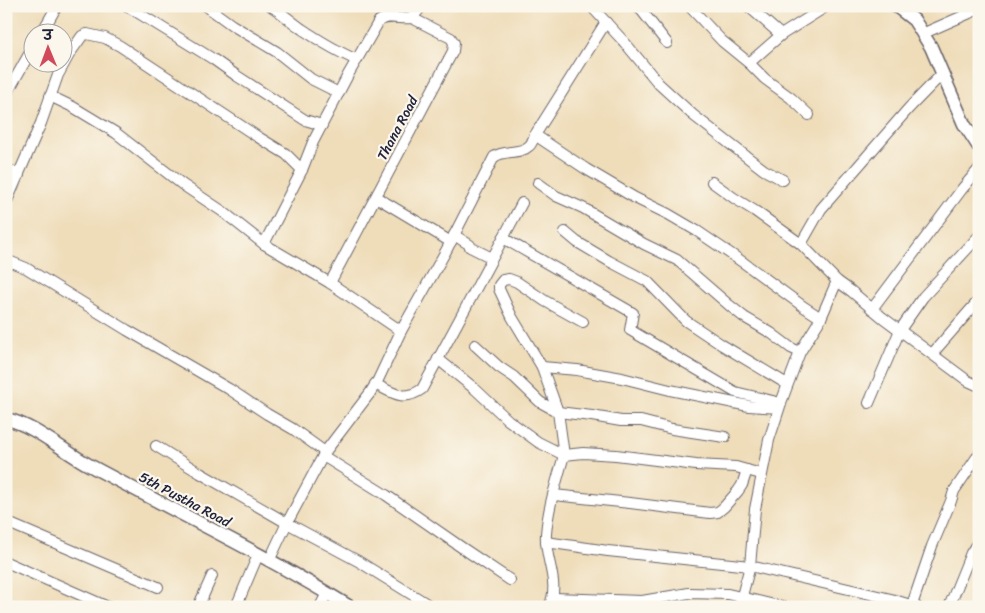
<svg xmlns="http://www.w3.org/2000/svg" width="985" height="613" font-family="Sriracha,'Playpen Sans Deva',sans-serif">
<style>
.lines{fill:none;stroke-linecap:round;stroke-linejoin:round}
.minor-casing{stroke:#6a6367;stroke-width:12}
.tertiary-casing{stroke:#6a6367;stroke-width:15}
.minor{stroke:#fff;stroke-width:10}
.tertiary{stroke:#fff;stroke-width:12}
.labels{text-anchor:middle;stroke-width:4.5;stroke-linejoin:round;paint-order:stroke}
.street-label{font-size:14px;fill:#22223b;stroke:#fbf7ec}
</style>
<rect width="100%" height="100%" fill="#fbf7ec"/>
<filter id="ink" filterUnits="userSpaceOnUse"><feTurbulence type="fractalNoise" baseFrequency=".02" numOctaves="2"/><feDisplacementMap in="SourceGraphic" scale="10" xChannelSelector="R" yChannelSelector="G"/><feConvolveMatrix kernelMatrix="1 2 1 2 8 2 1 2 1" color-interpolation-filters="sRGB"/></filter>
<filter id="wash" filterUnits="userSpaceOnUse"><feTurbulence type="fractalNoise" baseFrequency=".0096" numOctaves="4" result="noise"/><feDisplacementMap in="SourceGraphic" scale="20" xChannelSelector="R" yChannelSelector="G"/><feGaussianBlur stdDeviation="1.12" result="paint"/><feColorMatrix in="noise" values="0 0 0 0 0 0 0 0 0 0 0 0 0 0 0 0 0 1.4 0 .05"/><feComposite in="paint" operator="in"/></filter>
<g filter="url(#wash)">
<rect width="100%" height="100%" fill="#efddba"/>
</g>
<g filter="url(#ink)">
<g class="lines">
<g class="minor-casing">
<g id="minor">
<path d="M 127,6 L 213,59 L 237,76 L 305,120 L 322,125"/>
<path d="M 206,6 L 232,25 L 277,52 L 311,79 L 339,93"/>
<path d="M 271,6 C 282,13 292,22 302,29 C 320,41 338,52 357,60"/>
<path d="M 591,6 L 626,44 L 659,84 L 693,115 L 734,147 L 764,170 L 783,180"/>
<path d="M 636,6 L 642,11 L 667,43"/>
<path d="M 689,6 L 722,41 L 749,63 L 765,79 L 791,98 L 809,115"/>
<path d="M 748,6 L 781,35"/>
<path d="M 412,18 L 422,6"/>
<path d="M 42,32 L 57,6"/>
<path d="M 922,34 L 979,9"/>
<path d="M 749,63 L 781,35 L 827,6"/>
<path d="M 6,95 L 32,49"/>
<path d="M 50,96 L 73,107 L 116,133 L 183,185 L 222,211 L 264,244 L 330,283 L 401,331"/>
<path d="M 535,135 L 586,169 L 635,198 L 668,214 L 697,231 L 744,263 L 804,307 L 821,318"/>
<path d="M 6,168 L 19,175"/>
<path d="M 712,182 L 734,198 L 755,211 L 801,244 L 837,281 L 851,291 L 882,317 L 968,381 L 979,386"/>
<path d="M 538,183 L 556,196 L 583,208 L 644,244 L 677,260 L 729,305 L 744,317 L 771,333 L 791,348 L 800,352"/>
<path d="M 376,197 L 451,242"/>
<path d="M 6,203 L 41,123 L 58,75 L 70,53 L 82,36 L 87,34 L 105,38 L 120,46 L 258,137 L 286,154 L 302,170"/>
<path d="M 565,232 L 577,242 L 609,261 L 647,281 L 686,321 L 722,345 L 787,384"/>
<path d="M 454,235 L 470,245 L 470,247 L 492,258"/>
<path d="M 503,238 L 633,313 L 630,330 L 735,392 L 781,403"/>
<path d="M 264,244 L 302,170 L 313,142 L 348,75 L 379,21 C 389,14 401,20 412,18"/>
<path d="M 801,244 L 821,209 L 909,108 L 942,74"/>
<path d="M 6,260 L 26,268 L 127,330 L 229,389 L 267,414 L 293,429 L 325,452"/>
<path d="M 330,283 L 453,51 L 454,43 L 451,38 L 412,18"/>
<path d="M 872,309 L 962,189 L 979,169"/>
<path d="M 583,322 L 545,301 L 517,282 L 509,279 L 503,280 L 499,285 L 499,289 L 512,317 L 542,367 L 558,412 L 564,455 L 583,453 L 616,455 L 696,465 L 736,467 L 761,474"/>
<path d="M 475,345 L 499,367 L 514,377 L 540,402 L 558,412 L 592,416 L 621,421 L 641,421 L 672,429 L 725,437"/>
<path d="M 932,354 L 979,300"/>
<path d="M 438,359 L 475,389 L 508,420 L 538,442 L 564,455 C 557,481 548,507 546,534 C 544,559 561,582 549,607"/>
<path d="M 542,367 L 577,370 L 622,378 L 670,390 L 749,406 L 779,408"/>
<path d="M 375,384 C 393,393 404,402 422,389 L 522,203"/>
<path d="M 869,403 L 900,330 L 923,297 L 979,236"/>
<path d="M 156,446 L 200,473 L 287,523 L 358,561 L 432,607"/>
<path d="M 323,456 L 386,495 L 461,547 L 510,580"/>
<path d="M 554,495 L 630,503 L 710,513 L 718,512 L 724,507 L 738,491 L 742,485 L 747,470"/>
<path d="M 6,522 L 158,587"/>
<path d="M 546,542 L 608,551 L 750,566 L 891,599 L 917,607"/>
<path d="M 269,561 L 287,523 L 325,452 L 370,393 L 378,380 L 401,331 L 447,249 L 494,157 C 504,149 520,155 529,146 C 532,144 533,139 535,135 L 606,22"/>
<path d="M 6,562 L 108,607"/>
<path d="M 554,598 L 642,601 L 689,593 L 728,594 L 783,607"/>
<path d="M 912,605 L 932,546 L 951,501 L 954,491 L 979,454"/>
<path d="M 198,607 L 212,576"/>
<path d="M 236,607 L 258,555"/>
<path d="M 320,607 L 327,593"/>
<path d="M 739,607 L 750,566 L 755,509 L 769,440 L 782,400 L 800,352 L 821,318 L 837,281"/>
<path d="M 949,607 L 971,553 L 979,540"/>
</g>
</g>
<g class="tertiary-casing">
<g id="tertiary">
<path d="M 896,6 L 914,20 L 931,47 L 964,124 L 979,147"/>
<path d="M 6,419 C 34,425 63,451 89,465 C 176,512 266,555 350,607"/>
</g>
</g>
<use href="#minor" class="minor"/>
<use href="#tertiary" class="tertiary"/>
</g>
</g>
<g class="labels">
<g class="street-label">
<text transform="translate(397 128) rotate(-62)" y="5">Thana Road</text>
<text transform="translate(185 499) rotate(28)" y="5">5th Pustha Road</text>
</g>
</g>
<rect width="985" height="613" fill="none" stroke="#fbf7ec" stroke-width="25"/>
<g transform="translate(48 48) rotate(359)"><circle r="24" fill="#fbf7ec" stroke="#a4a2a5"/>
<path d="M0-4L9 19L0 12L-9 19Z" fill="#d1495b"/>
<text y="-8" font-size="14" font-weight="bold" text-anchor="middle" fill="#22223b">उ</text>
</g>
</svg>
